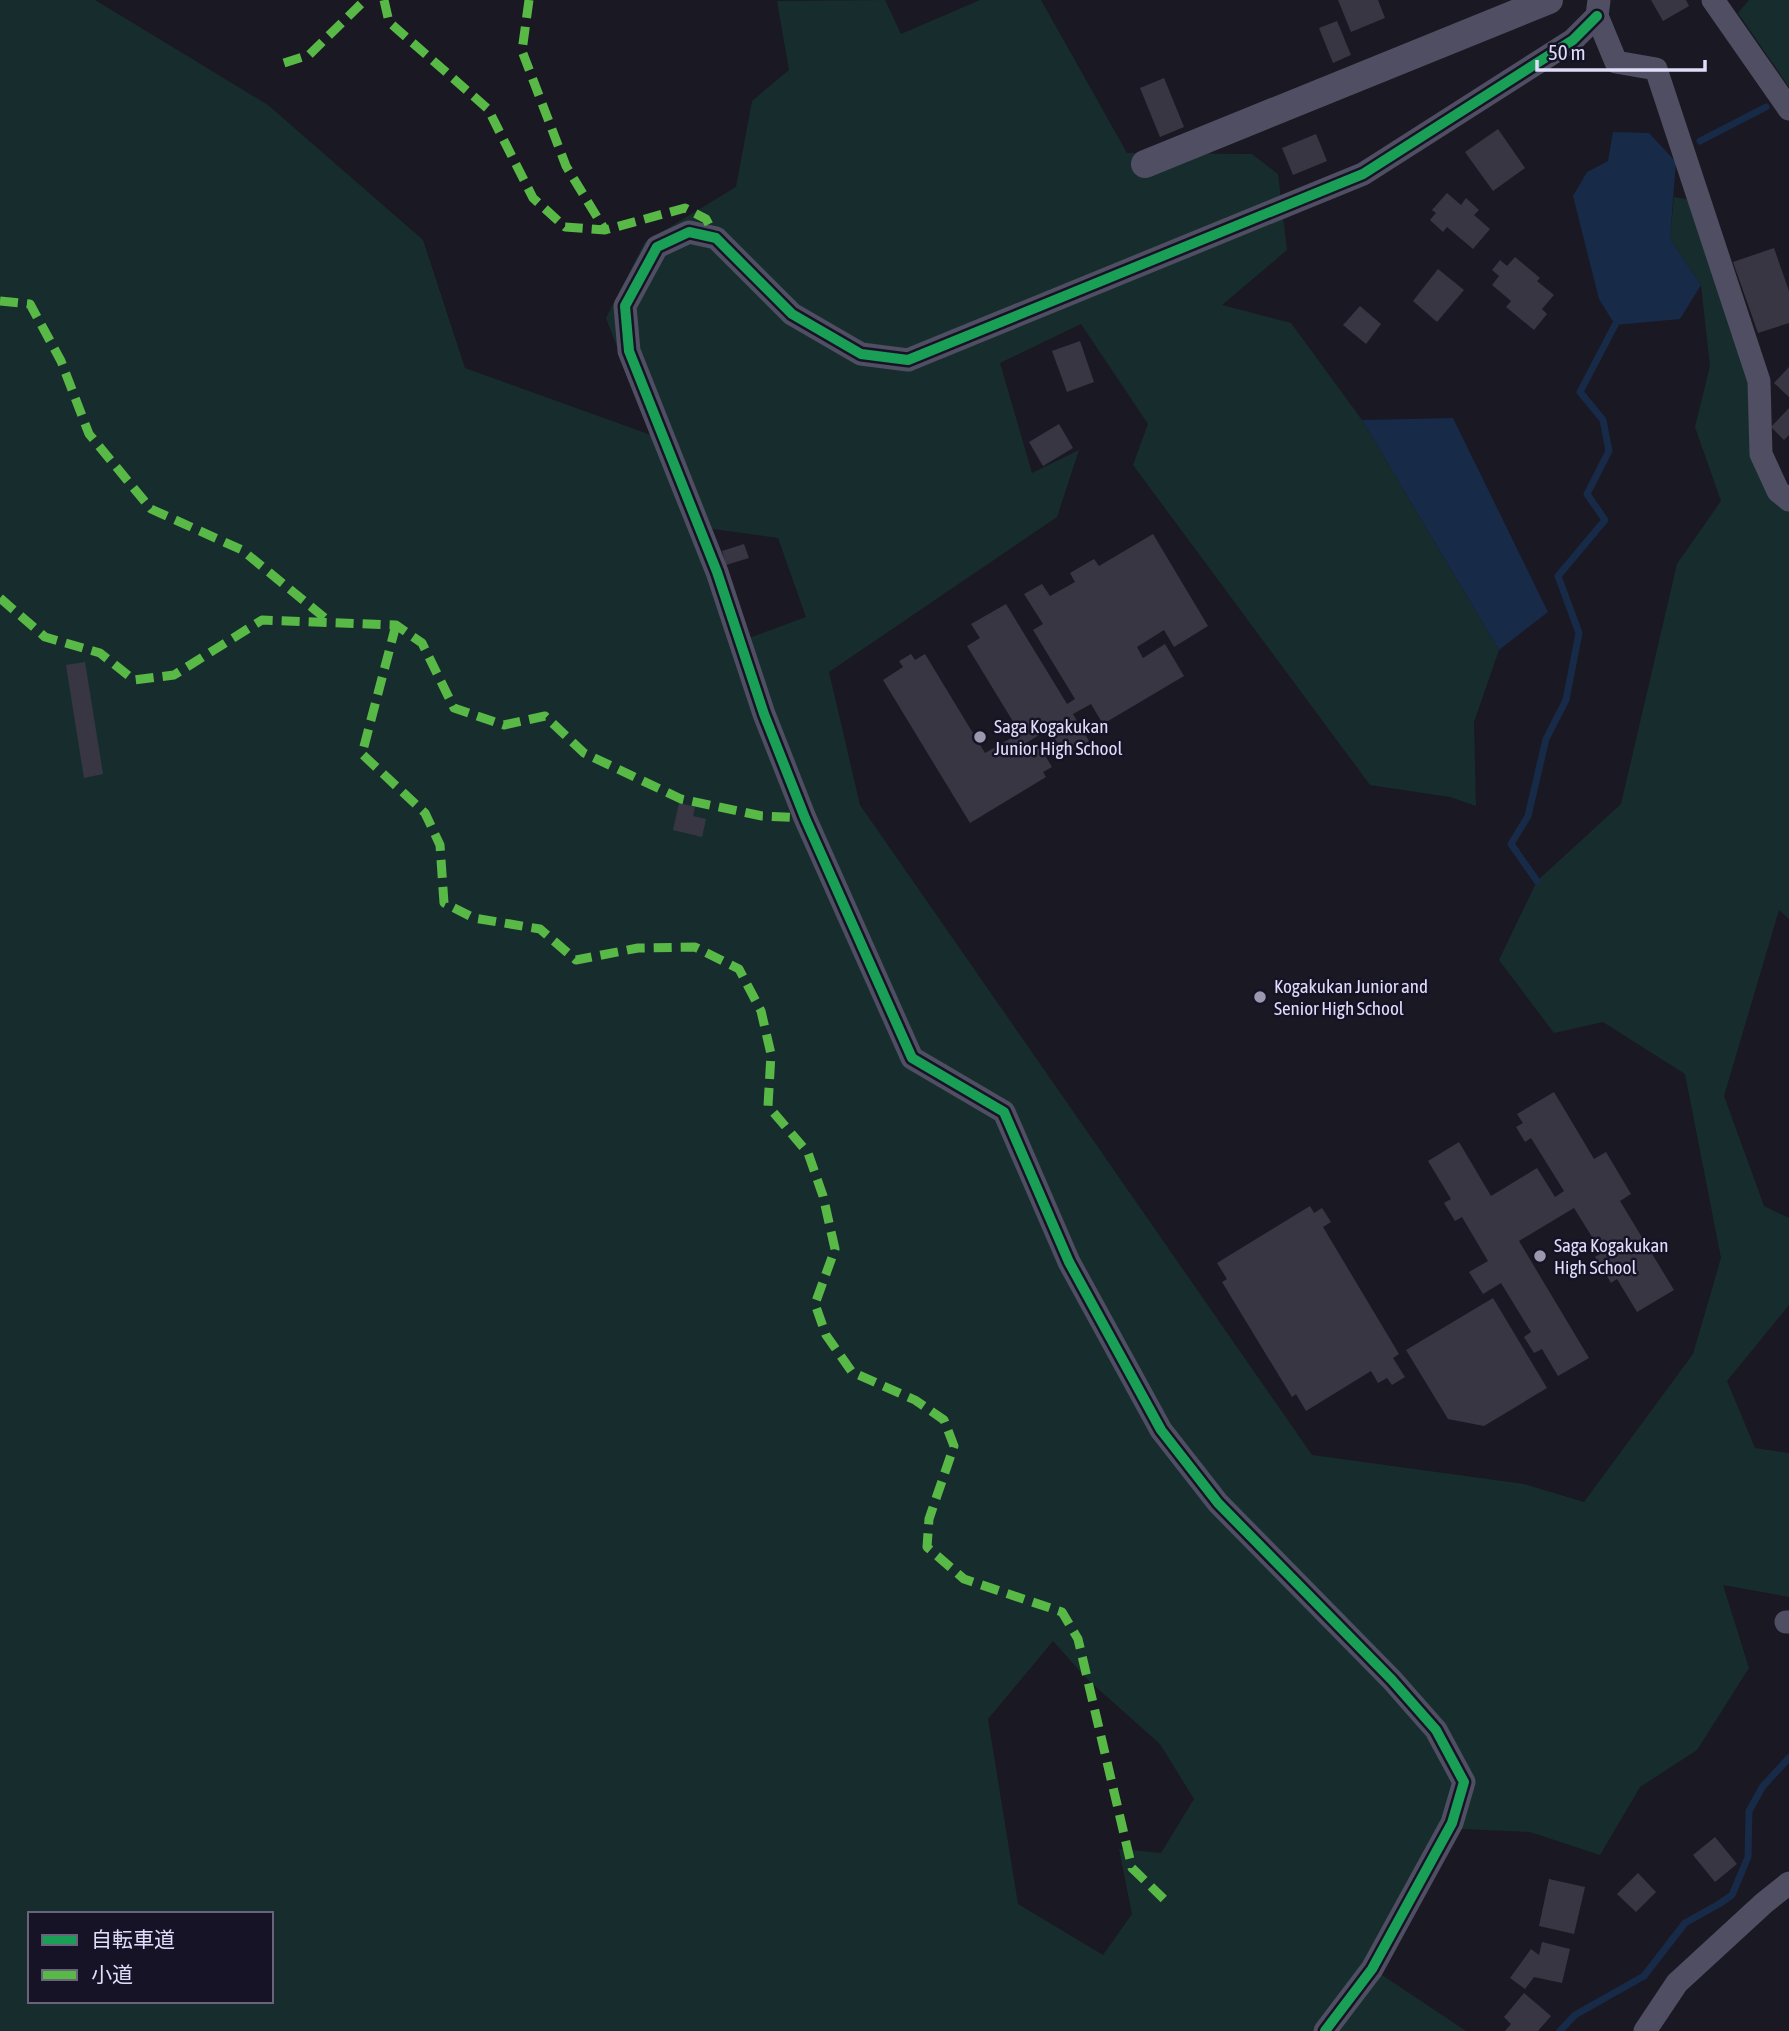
<svg xmlns="http://www.w3.org/2000/svg" width="1789" height="2031" font-family="'Asap Condensed','Noto Sans JP',sans-serif">
<style>
.green{fill:#172d2d;fill-rule:evenodd}
.water{fill:#172a48}
.lines{fill:none;stroke-linecap:round;stroke-linejoin:round}
.stream{stroke:#172a48;stroke-width:7}
.building{fill:#393643}
.minor{stroke:#504e62;stroke-width:23}
.tertiary{stroke:#504e62;stroke-width:28}
.quiet{stroke:#58b947;stroke-width:9;stroke-dasharray:18 9;stroke-linecap:butt}
.cycleway-casing{stroke:#161327;stroke-width:15}
.cycleway{stroke:#1a9f57;stroke-width:10}
.poi-dot{fill:#9b98af;stroke:#161327;stroke-width:2.5}
.labels{text-anchor:middle;stroke-width:5;stroke-linejoin:round;paint-order:stroke}
.poi-label{font-size:19px;fill:#e0ddfb;stroke:#161327;text-anchor:start}
</style>
<rect width="100%" height="100%" fill="#1a1822"/>
<g class="green">
<path d="M 0,0 L 95,0 L 268,105 L 423,240 L 465,368 L 651,435 L 606,318 L 645,242 L 736,187 L 752,101 L 789,70 L 777,1 L 885,0 L 901,34 L 980,0 L 1041,0 L 1127,153 L 1252,154 L 1278,174 L 1287,250 L 1222,305 L 1291,323 L 1362,420 L 1499,650 L 1474,722 L 1476,806 L 1450,797 L 1370,785 L 1133,465 L 1148,424 L 1081,324 L 1000,363 L 1032,473 L 1079,450 L 1057,517 L 829,672 L 860,805 L 1312,1455 L 1524,1484 L 1584,1502 L 1693,1354 L 1721,1258 L 1685,1074 L 1603,1022 L 1554,1033 L 1499,960 L 1537,881 L 1621,804 L 1677,564 L 1721,501 L 1695,427 L 1710,366 L 1701,285 L 1670,239 L 1674,197 L 1700,202 L 1759,381 L 1761,454 L 1789,500 L 1789,919 L 1779,910 L 1724,1096 L 1764,1206 L 1789,1218 L 1789,1305 L 1727,1381 L 1755,1448 L 1789,1453 L 1789,1597 L 1723,1585 L 1749,1668 L 1697,1750 L 1640,1787 L 1600,1855 L 1530,1832 L 1461,1829 L 1382,1975 L 1466,2031 L 0,2031 ZM 692,526 L 778,538 L 806,617 L 730,645 ZM 1053,1641 L 1086,1678 L 1160,1744 L 1194,1799 L 1161,1853 L 1119,1849 L 1132,1914 L 1103,1955 L 1018,1904 L 988,1719 ZM 30,1914 L 271,1914 L 271,2001 L 30,2001 Z"/>
<path d="M 1749,0 L 1789,0 L 1789,87 L 1738,13 Z"/>
</g>
<g class="water">
<path d="M 1613,132 L 1649,133 L 1676,162 L 1670,239 L 1701,285 L 1680,319 L 1615,325 L 1599,299 L 1573,196 L 1587,172 L 1608,161 Z"/>
<path d="M 1453,418 L 1548,612 L 1499,650 L 1362,420 Z"/>
</g>
<g class="lines">
<g class="stream">
<path d="M 1700,141 L 1766,107"/>
<path d="M 1537,881 L 1511,844 L 1528,816 L 1546,739 L 1566,700 L 1579,633 L 1558,576 L 1605,520 L 1587,494 L 1609,451 L 1603,420 L 1580,392 L 1615,325"/>
<path d="M 1560,2031 L 1575,2015 L 1644,1976 L 1685,1923 L 1719,1904 L 1732,1895 L 1748,1857 L 1749,1811 L 1763,1786 L 1789,1758"/>
</g>
</g>
<g class="building">
<path d="M 1338,0 L 1378,0 L 1385,18 L 1351,32 Z"/>
<path d="M 1651,0 L 1686,0 L 1689,6 L 1663,21 Z"/>
<path d="M 1337,21 L 1351,55 L 1333,63 L 1319,28 Z"/>
<path d="M 1164,78 L 1184,127 L 1160,137 L 1140,88 Z"/>
<path d="M 1498,129 L 1525,168 L 1493,191 L 1465,152 Z"/>
<path d="M 1316,134 L 1327,161 L 1293,175 L 1282,148 Z"/>
<path d="M 1447,193 L 1461,205 L 1466,198 L 1479,210 L 1474,215 L 1490,229 L 1473,249 L 1447,227 L 1443,232 L 1430,220 L 1436,213 L 1432,210 Z"/>
<path d="M 1774,248 L 1789,291 L 1789,323 L 1758,333 L 1733,262 Z"/>
<path d="M 1515,257 L 1540,278 L 1537,281 L 1554,295 L 1542,309 L 1547,314 L 1534,330 L 1506,307 L 1511,301 L 1492,285 L 1499,276 L 1492,270 L 1500,260 L 1507,266 Z"/>
<path d="M 1438,269 L 1464,290 L 1437,322 L 1413,301 Z"/>
<path d="M 1360,306 L 1381,324 L 1366,344 L 1343,325 Z"/>
<path d="M 1080,341 L 1094,382 L 1067,392 L 1052,351 Z"/>
<path d="M 1789,367 L 1789,397 L 1774,383 Z"/>
<path d="M 1789,408 L 1789,435 L 1784,440 L 1771,427 Z"/>
<path d="M 1059,424 L 1073,448 L 1043,466 L 1029,442 Z"/>
<path d="M 1153,534 L 1208,626 L 1174,647 L 1164,630 L 1137,647 L 1143,658 L 1165,644 L 1184,676 L 1103,724 L 1091,704 L 1073,714 L 1089,741 L 1065,755 L 1049,729 L 1026,743 L 1031,752 L 1040,747 L 1052,767 L 1043,772 L 1046,777 L 970,823 L 883,680 L 903,667 L 899,661 L 911,654 L 915,660 L 925,654 L 985,753 L 1020,733 L 967,646 L 980,638 L 971,624 L 1006,604 L 1067,704 L 1075,699 L 1033,630 L 1043,624 L 1024,594 L 1042,584 L 1050,596 L 1075,582 L 1070,573 L 1094,559 L 1099,566 Z"/>
<path d="M 744,544 L 749,558 L 726,565 L 722,551 Z"/>
<path d="M 85,662 L 103,774 L 84,778 L 66,665 Z"/>
<path d="M 679,803 L 695,807 L 693,816 L 706,819 L 702,837 L 673,830 Z"/>
<path d="M 1554,1092 L 1594,1159 L 1606,1152 L 1631,1194 L 1620,1201 L 1674,1290 L 1637,1312 L 1617,1279 L 1611,1283 L 1595,1257 L 1602,1253 L 1574,1208 L 1519,1241 L 1589,1358 L 1558,1376 L 1542,1349 L 1534,1353 L 1524,1337 L 1531,1332 L 1501,1283 L 1483,1294 L 1469,1272 L 1488,1261 L 1462,1217 L 1455,1221 L 1444,1203 L 1451,1199 L 1428,1161 L 1459,1142 L 1491,1196 L 1537,1168 L 1555,1197 L 1564,1191 L 1531,1138 L 1525,1142 L 1516,1127 L 1523,1123 L 1517,1114 Z"/>
<path d="M 1310,1206 L 1314,1213 L 1322,1208 L 1331,1222 L 1323,1227 L 1399,1354 L 1393,1358 L 1405,1377 L 1392,1385 L 1387,1378 L 1378,1383 L 1371,1371 L 1306,1411 L 1296,1394 L 1292,1397 L 1222,1282 L 1227,1279 L 1217,1263 Z"/>
<path d="M 1493,1298 L 1547,1388 L 1484,1426 L 1448,1419 L 1406,1350 Z"/>
<path d="M 1715,1837 L 1737,1864 L 1715,1882 L 1693,1855 Z"/>
<path d="M 1638,1873 L 1656,1892 L 1636,1912 L 1617,1894 Z"/>
<path d="M 1549,1879 L 1585,1887 L 1574,1934 L 1539,1926 Z"/>
<path d="M 1542,1942 L 1570,1949 L 1562,1983 L 1534,1977 L 1525,1989 L 1510,1978 L 1531,1949 L 1539,1955 Z"/>
<path d="M 1524,1993 L 1551,2016 L 1538,2031 L 1505,2031 L 1511,2024 L 1504,2017 Z"/>
</g>
<g class="lines">
<g class="minor">
<path d="M 1599,0 L 1597,16 L 1616,62 L 1656,69 L 1759,381 L 1761,454 L 1778,491 L 1789,500"/>
<path d="M 1713,0 L 1789,109"/>
<path d="M 1786,1622 L 1789,1622"/>
<path d="M 1325,2031 L 1372,1969 L 1452,1823 L 1464,1782 L 1436,1730 L 1392,1680 L 1218,1503 L 1161,1430 L 1069,1262 L 1004,1112 L 912,1058 L 805,818 L 764,714 L 717,572 L 629,351 L 625,306 L 657,247 L 689,232 L 716,238 L 792,314 L 861,354 L 908,360 L 1363,174 L 1573,40 L 1597,16"/>
<path d="M 1645,2031 L 1677,1983 L 1764,1903 L 1789,1883"/>
</g>
<path class="tertiary" d="M 1145,164 L 1549,0"/>
<g class="quiet">
<path d="M 384,0 L 389,22 L 488,109 L 533,198 L 565,227 L 605,230 L 685,208 L 706,219 L 716,238"/>
<path d="M 529,0 L 522,51 L 566,166 L 605,230"/>
<path d="M 284,63 L 309,55 L 365,0"/>
<path d="M 0,301 L 30,304 L 61,361 L 89,434 L 151,509 L 242,550 L 331,623"/>
<path d="M 0,598 L 45,637 L 100,653 L 134,680 L 174,675 L 262,620 L 396,625 L 422,643 L 454,708 L 504,725 L 545,716 L 584,753 L 681,799 L 762,816 L 805,818"/>
<path d="M 396,625 L 362,754 L 425,813 L 440,845 L 444,903 L 474,918 L 540,929 L 576,960 L 638,948 L 695,947 L 739,969 L 761,1011 L 771,1054 L 768,1106 L 808,1153 L 823,1196 L 835,1249 L 815,1304 L 826,1335 L 852,1372 L 915,1400 L 944,1420 L 954,1446 L 929,1519 L 927,1547 L 964,1579 L 1062,1612 L 1078,1639 L 1132,1868 L 1170,1905"/>
</g>
<g class="cycleway-casing">
<path id="cycleway" d="M 1325,2031 L 1372,1969 L 1452,1823 L 1464,1782 L 1436,1730 L 1392,1680 L 1218,1503 L 1161,1430 L 1069,1262 L 1004,1112 L 912,1058 L 805,818 L 764,714 L 717,572 L 629,351 L 625,306 L 657,247 L 689,232 L 716,238 L 792,314 L 861,354 L 908,360 L 1363,174 L 1573,40 L 1597,16"/>
</g>
<use href="#cycleway" class="cycleway"/>
</g>
<g class="poi-dot">
<circle cx="980" cy="737" r="7"/>
<circle cx="1260" cy="997" r="7"/>
<circle cx="1540" cy="1256" r="7"/>
</g>
<g class="labels">
<g class="poi-label">
<text x="994" y="733">Saga Kogakukan<tspan x="994" dy="22">Junior High School</tspan></text>
<text x="1274" y="993">Kogakukan Junior and<tspan x="1274" dy="22">Senior High School</tspan></text>
<text x="1554" y="1252">Saga Kogakukan<tspan x="1554" dy="22">High School</tspan></text>
</g>
</g>
<rect x="28" y="1912" width="245" height="91" fill="#161327" stroke="#67647c" stroke-width="2"/>
<rect x="42" y="1935" width="35" height="10" fill="#1a9f57" stroke="#67647c" stroke-width="2"/>
<text x="91" y="1947" font-size="21" fill="#e0ddfb">自転車道</text>
<rect x="42" y="1970" width="35" height="10" fill="#58b947" stroke="#67647c" stroke-width="2"/>
<text x="91" y="1982" font-size="21" fill="#e0ddfb">小道</text>
<path d="M1537 60v10h168v-10" fill="none" stroke="#e0ddfb" stroke-width="3.5"/>
<text x="1548" y="60" font-size="21" fill="#e0ddfb" stroke="#161327" stroke-width="5" paint-order="stroke">50 m</text>
</svg>
